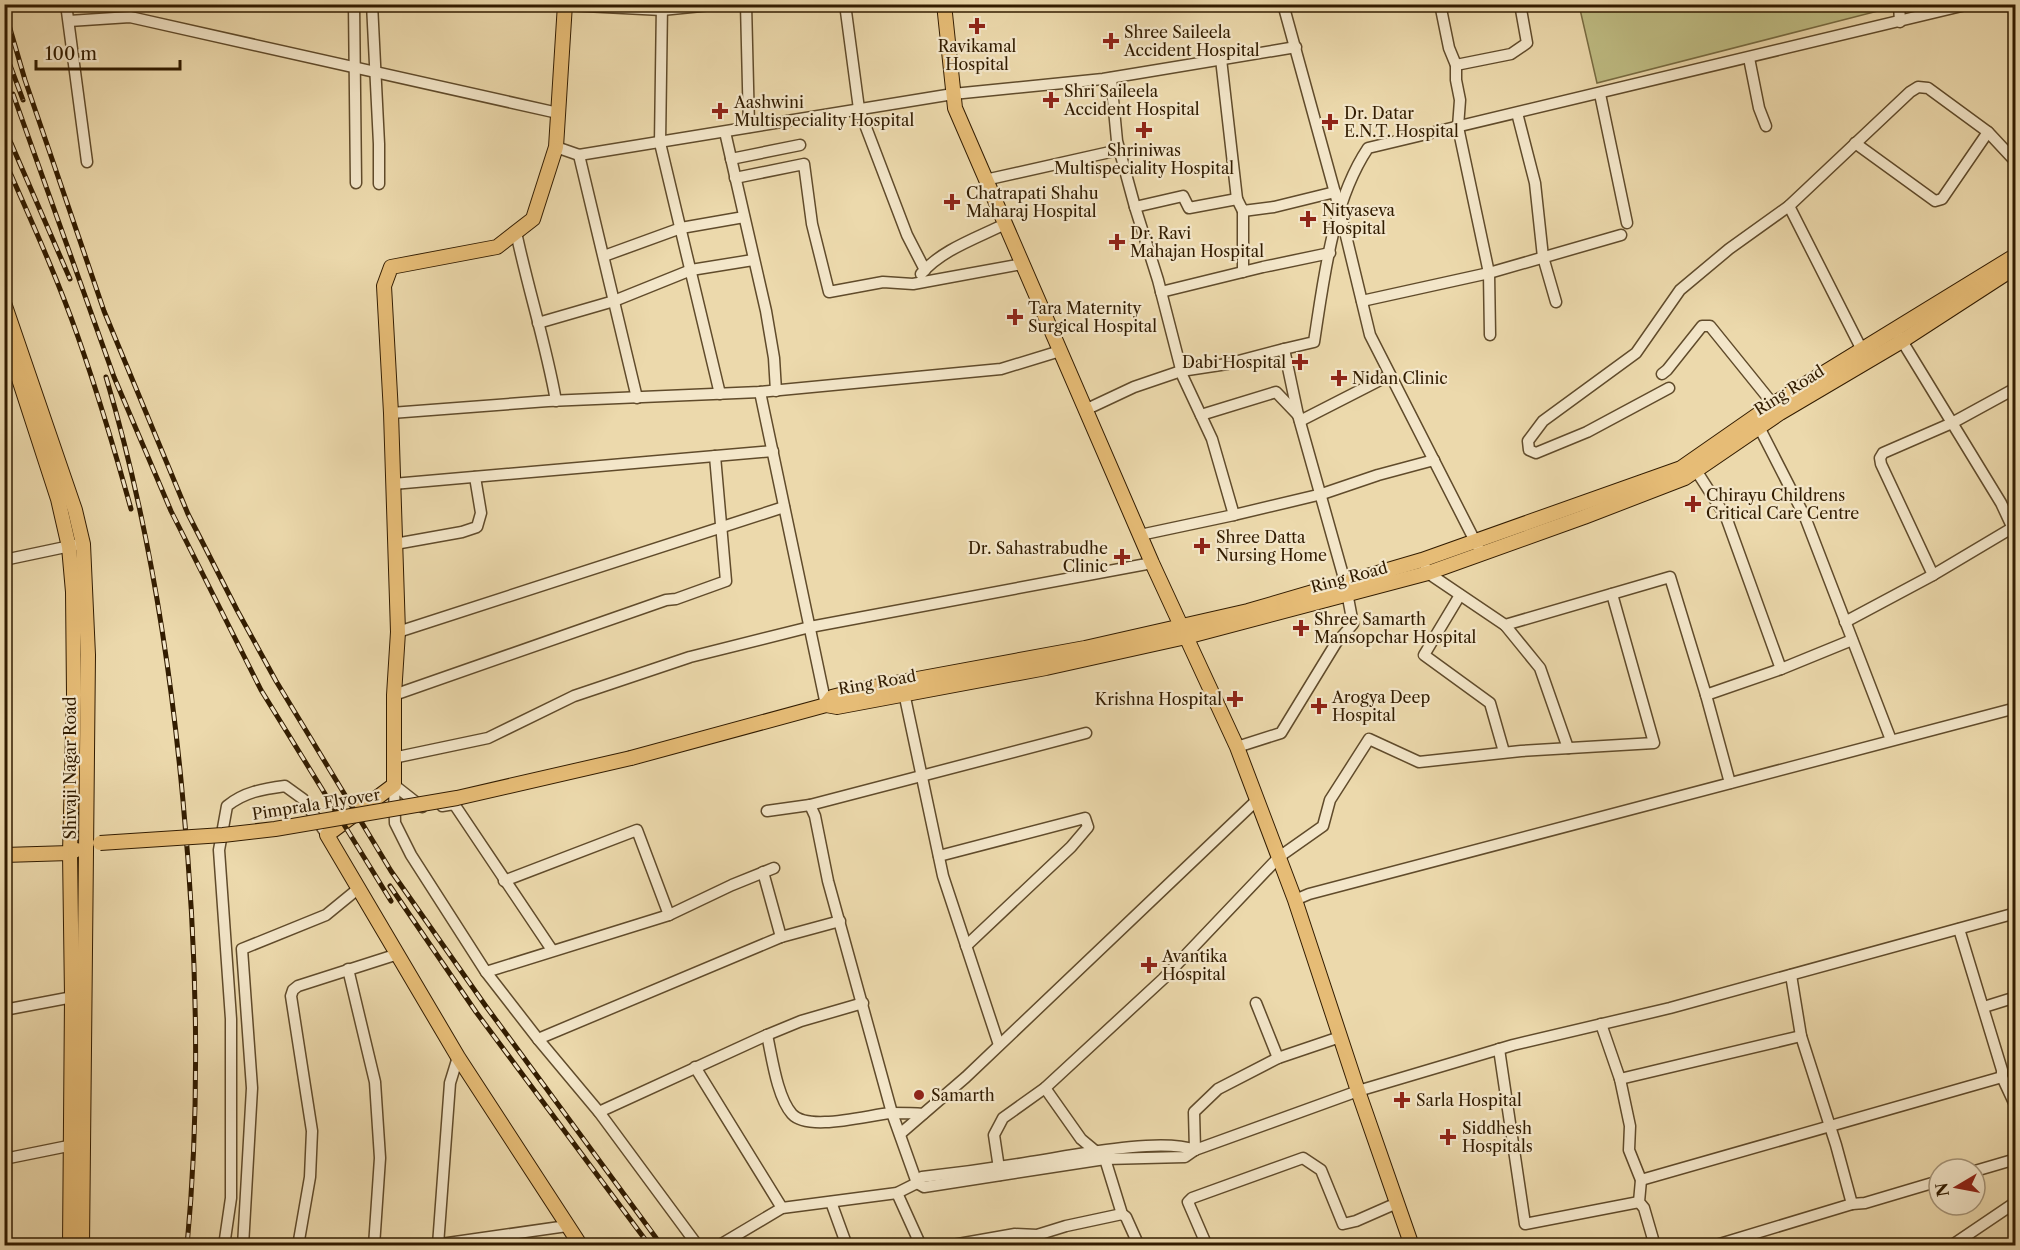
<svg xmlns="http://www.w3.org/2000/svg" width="2020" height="1250" font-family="'Libre Caslon Text',serif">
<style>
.green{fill:#bfbd84;stroke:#786c42;stroke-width:1.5}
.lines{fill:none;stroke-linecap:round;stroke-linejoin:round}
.minor-casing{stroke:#604b2b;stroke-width:13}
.major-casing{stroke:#321c00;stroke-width:16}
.minor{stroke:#f3e6c9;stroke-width:10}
.major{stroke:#e6bc76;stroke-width:14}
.rail-casing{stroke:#321c00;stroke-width:5}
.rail{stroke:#f3e6c9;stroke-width:3;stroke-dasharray:9;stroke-linecap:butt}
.major-bridge-casing{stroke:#321c00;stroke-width:16;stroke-linecap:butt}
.major-bridge{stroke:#e6bc76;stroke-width:14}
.poi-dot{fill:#8f2418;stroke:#f3e6c9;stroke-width:2}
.labels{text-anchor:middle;stroke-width:4.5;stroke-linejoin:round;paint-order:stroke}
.poi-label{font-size:16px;fill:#321c00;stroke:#f3e6c9;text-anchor:start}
.street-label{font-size:16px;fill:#321c00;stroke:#f3e6c9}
</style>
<rect width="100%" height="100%" fill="#ecd9ac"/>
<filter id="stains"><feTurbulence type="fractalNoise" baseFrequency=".00333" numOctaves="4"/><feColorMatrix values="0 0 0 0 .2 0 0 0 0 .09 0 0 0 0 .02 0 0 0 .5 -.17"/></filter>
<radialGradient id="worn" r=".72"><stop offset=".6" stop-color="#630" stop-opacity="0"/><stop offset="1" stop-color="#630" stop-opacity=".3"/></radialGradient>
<path class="green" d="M 1882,5 L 1882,10 L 1597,83 L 1579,5 Z"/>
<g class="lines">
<g class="minor-casing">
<g id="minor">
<path d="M 66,4 L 87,162"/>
<path d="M 354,4 L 356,183"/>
<path d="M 372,4 L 379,144 L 379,184"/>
<path d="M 662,4 L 660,143 L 720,394"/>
<path d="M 746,4 L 749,127"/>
<path d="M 845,4 L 859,109 L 907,235 L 925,270"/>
<path d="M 1283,4 L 1340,211 L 1370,335 L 1478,547"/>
<path d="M 1440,4 L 1449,48 L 1456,65 L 1456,80 L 1460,100 L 1458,127 L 1489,273 L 1490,335"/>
<path d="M 1899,4 L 1900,22"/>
<path d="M 565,5 L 662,10 L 721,4"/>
<path d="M 69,21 L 130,17 L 558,113"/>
<path d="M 1749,58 L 1759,108 L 1766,126"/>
<path d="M 1221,59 L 1237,199"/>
<path d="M 1456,65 L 1511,54 L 1527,43 L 1520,4"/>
<path d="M 1111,78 L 1117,141 L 1135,207 L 1158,280 L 1183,377 L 1212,439 L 1234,515 L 1140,535"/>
<path d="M 1600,94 L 1627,223"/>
<path d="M 1517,113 L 1535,183 L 1543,257 L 1556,302"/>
<path d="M 725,132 L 766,311 L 774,358 L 776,391"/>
<path d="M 1855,143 L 1935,201 L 1942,199 L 1988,132"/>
<path d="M 556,147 L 579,155 L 953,94 L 1103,79 L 1296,47"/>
<path d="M 579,155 L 637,398"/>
<path d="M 731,159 L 800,145"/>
<path d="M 735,178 L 804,164 L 812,224 L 829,292 L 883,282 L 913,284 L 1022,264"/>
<path d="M 985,180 L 1119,150"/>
<path d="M 1789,206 L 1862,350"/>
<path d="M 1135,207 L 1183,196 L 1189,208 L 1237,199 L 1243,211 L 1274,207 L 1335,192"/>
<path d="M 516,232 C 528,289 546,344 556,401"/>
<path d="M 604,256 L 681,228 L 744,217"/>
<path d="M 1243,272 L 1243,211"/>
<path d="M 921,274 C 941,250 977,238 1005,224"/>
<path d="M 1161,292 L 1263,267 L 1330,253"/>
<path d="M 1362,301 L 1489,273 L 1621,235"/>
<path d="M 538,323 L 614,301 L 691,270 L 753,260"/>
<path d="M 1899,336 L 2001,503 L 2016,535"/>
<path d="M 1284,349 L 1314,342 C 1324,278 1332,202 1368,148 L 1970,4"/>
<path d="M 1662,374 L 1667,370 L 1702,326 L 1710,326 L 1773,404"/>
<path d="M 1669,388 L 1587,432 L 1536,453 L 1529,450 L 1528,441 L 1543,421 L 1636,353 L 1680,290 L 1729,249 L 1789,206 L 1910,92 L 1918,87 L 1928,88 L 1988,132 L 2016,162"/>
<path d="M 760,392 L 826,705"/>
<path d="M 1085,410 L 1134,387 L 1181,371 L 1227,364 L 1284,349 L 1298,415 L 1345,582 L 1353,624 L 1336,643 L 1281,733 L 1237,747"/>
<path d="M 391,413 L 548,401 L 760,392 L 1001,369 L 1060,351"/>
<path d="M 1201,415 L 1276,392 L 1298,415"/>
<path d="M 1300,421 L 1390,375"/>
<path d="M 1757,423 L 1805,517 L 1891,740"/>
<path d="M 1692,464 L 1726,517 L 1781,669"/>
<path d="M 393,484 L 773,451"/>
<path d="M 1234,515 L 1322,494 L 1378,475 L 1434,460"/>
<path d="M 395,544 L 462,532 L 477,527 L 481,513 L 475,477"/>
<path d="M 4,560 L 75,545"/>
<path d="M 1426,568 L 1428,573 L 1505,625 L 1670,577 L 1706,695 L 1781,669 L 1852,640"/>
<path d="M 1933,575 L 2012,528"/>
<path d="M 1460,595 L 1424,655 L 1490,703 L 1504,752"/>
<path d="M 1845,622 L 1933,575 L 1881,464 L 1880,458 L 1883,453 L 1952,423 L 2016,388"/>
<path d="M 1505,625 L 1540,668 L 1568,748"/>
<path d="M 398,632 L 784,507"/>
<path d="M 903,688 L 943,876 L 999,1045"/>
<path d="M 394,695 L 666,600 L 676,599 L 726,581 L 715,456"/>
<path d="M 1706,695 L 1730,783"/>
<path d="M 393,758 L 488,738 L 574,696 L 690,657 L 810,627 L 1152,563"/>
<path d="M 394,785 L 395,823 L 411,855 L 486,972 L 538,1039 L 599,1112 L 698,1246"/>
<path d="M 394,785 L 422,807"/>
<path d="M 810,805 L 815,816 L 828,881 L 892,1113 L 917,1183 L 924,1187 L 1105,1159 L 1185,1157 L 1195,1150 L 1358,1091 L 1513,1045 L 1670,1008 L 2016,913"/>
<path d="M 442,806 L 454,804 L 552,950"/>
<path d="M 767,811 L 810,805 L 1086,733"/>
<path d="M 939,856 L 1085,818 L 1088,827 L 1071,847 L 966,946"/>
<path d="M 763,872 L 781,937"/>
<path d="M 504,881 L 637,830 L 669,915"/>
<path d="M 1295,900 L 1309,894 L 2016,708"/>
<path d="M 1959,929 L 2002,1070 L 2002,1077 L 2016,1107"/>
<path d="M 348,969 L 375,1082 L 380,1158 L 374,1246"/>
<path d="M 486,972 L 669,915 L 732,885 L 774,868"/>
<path d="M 1791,975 L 1801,1036 L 1836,1145 L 1852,1204"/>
<path d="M 1256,1003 L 1278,1058"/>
<path d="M 1984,1007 L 2016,997"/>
<path d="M 4,1010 L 78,996"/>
<path d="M 1601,1024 L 1620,1079 L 1630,1126 L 1629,1150 L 1641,1180 L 1639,1202 L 1644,1208 L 1655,1246"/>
<path d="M 767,1035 C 772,1057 777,1097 792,1114 C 808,1132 868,1115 891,1113 C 902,1113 913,1113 923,1114"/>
<path d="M 538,1039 L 781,937 L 840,921"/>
<path d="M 1499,1049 L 1525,1224 L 1639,1202"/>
<path d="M 695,1067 L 782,1208"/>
<path d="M 1620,1079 L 1801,1036"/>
<path d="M 1045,1088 L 1081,1139 L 1105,1159 L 1122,1214 L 1126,1217 L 1139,1246"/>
<path d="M 599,1112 L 767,1035 L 801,1021 L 863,1003"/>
<path d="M 900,1134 L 966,1077 L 1257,800"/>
<path d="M 1195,1150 L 1194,1112 L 1218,1089 L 1278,1058 L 1340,1037"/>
<path d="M 4,1159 L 78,1144"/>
<path d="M 1975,1171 L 2016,1159"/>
<path d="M 1000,1175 L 994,1135 L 1003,1118 L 1045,1088 L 1163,979 L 1279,857 L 1323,826 L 1330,800 L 1369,739 L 1419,762 L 1521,751 L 1654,743 L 1612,594"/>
<path d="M 1641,1180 L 2002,1077"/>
<path d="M 897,1193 L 921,1246"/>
<path d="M 831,1202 L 847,1246"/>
<path d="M 434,1245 L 567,1226"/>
<path d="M 438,1245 L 450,1083 L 458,1057"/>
<path d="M 224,1246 L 231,1198 L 231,1019 L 219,850 L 227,806 C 244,792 263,789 285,786 L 303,799 L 327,835"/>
<path d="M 243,1246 L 252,1088 L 242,949 L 326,915 L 359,888"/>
<path d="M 298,1246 L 310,1177 L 312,1131 L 291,996 L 293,990 L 298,986 L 398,954"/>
<path d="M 718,1246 L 782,1208 L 897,1193 L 917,1183 L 922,1177 C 959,1173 995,1168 1031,1162 C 1070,1156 1160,1137 1195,1150"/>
<path d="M 947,1246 L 1015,1234 L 1037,1235 L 1066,1226 L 1122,1214"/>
<path d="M 1207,1246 L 1188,1202 L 1192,1198 L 1303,1158 L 1321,1170 L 1343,1224 L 1356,1221 L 1397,1203"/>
<path d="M 1713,1246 L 1852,1204 L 1865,1203 L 1939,1181"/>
<path d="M 1951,1246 L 2016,1202"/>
</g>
</g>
<g class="major-casing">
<g id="major">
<path d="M 565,4 L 556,147 L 533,219 L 497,247 L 391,267 L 384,286 L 391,413 L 398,632 L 394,695 L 394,785 L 327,835 L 458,1057 L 581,1246"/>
<path d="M 944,4 L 955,108 L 1152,563 L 1237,747 L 1295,900 L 1358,1091 L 1412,1246"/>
<path d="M 4,303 L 75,510 L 83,544 L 88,655 L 82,1246"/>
<path d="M 4,333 L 58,499 L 69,547 L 73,592 L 74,695 L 70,853 L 72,997 L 70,1246"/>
<path d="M 826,705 L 832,697 L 863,689 L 1085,648 L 1248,611 L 1422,560 L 1681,468 L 1773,404 L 2016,255"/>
<path d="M 631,758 L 826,705 L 837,707 L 1046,668 L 1186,637 L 1428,573 L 1584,517 L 1685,478 L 1780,413 L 1902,341 L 2016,267"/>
<path d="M 4,855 L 70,853 L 76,850"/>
</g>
</g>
<use href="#minor" class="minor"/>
<use href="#major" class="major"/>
<g class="rail-casing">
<g id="rail">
<path d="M 4,8 L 25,80 L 104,311 L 188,514 L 237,610 L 276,681 L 391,871 L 485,1005 L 662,1246"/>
<path d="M 4,49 L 23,100"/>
<path d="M 13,94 L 114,377 L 171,511 L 261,690 L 391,901"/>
<path d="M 4,127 L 70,279"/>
<path d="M 4,159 C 30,218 57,277 78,337 C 98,394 115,451 131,509"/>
<path d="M 106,377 C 147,515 170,658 183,801 C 197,949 201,1098 187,1246"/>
<path d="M 390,886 L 476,1012 L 650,1246"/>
</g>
</g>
<use href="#rail" class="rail"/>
<g class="major-bridge-casing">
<path id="major-bridge" d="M 100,843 L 223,835 L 275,829 L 457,798 L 631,758"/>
</g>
<use href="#major-bridge" class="major-bridge"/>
</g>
<g class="poi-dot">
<path d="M974 17h6v6h6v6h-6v6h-6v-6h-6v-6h6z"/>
<path d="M1108 32h6v6h6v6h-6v6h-6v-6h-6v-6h6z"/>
<path d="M1048 91h6v6h6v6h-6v6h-6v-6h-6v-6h6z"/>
<path d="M717 102h6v6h6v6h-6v6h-6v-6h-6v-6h6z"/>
<path d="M1327 113h6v6h6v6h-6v6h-6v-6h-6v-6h6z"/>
<path d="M1141 121h6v6h6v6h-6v6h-6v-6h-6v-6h6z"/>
<path d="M949 193h6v6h6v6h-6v6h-6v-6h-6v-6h6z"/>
<path d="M1305 210h6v6h6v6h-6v6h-6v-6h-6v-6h6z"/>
<path d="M1114 233h6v6h6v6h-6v6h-6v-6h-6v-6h6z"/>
<path d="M1012 308h6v6h6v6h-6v6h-6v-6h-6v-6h6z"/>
<path d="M1297 353h6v6h6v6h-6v6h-6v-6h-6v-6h6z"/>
<path d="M1336 369h6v6h6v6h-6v6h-6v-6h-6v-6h6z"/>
<path d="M1690 495h6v6h6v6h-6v6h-6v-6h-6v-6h6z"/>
<path d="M1199 537h6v6h6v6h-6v6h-6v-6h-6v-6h6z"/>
<path d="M1119 548h6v6h6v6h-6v6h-6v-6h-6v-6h6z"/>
<path d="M1298 619h6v6h6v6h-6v6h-6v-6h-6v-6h6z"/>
<path d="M1232 690h6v6h6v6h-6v6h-6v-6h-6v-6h6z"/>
<path d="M1316 697h6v6h6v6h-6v6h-6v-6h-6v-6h6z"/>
<path d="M1146 956h6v6h6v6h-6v6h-6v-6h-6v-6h6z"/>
<circle cx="919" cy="1095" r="6"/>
<path d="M1399 1091h6v6h6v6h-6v6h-6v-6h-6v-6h6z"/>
<path d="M1445 1128h6v6h6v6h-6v6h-6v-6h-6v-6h6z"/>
</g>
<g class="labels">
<g class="poi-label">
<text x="1124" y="38">Shree Saileela<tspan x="1124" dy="18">Accident Hospital</tspan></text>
<text x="977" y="52" text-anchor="middle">Ravikamal<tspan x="977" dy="18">Hospital</tspan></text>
<text x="1064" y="97">Shri Saileela<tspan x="1064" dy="18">Accident Hospital</tspan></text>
<text x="734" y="108">Aashwini<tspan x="734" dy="18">Multispeciality Hospital</tspan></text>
<text x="1344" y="119">Dr. Datar<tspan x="1344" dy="18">E.N.T. Hospital</tspan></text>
<text x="1144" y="156" text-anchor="middle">Shriniwas<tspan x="1144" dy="18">Multispeciality Hospital</tspan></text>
<text x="966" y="199">Chatrapati Shahu<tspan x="966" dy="18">Maharaj Hospital</tspan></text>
<text x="1322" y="216">Nityaseva<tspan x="1322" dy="18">Hospital</tspan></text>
<text x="1130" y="239">Dr. Ravi<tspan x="1130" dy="18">Mahajan Hospital</tspan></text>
<text x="1028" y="314">Tara Maternity<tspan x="1028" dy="18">Surgical Hospital</tspan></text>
<text x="1286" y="368" text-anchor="end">Dabi Hospital</text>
<text x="1352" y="384">Nidan Clinic</text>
<text x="1706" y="501">Chirayu Childrens<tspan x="1706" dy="18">Critical Care Centre</tspan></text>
<text x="1216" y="543">Shree Datta<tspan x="1216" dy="18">Nursing Home</tspan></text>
<text x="1108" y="554" text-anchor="end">Dr. Sahastrabudhe<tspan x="1108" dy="18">Clinic</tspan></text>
<text x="1314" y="625">Shree Samarth<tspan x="1314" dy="18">Mansopchar Hospital</tspan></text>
<text x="1332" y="703">Arogya Deep<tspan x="1332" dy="18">Hospital</tspan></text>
<text x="1222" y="705" text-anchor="end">Krishna Hospital</text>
<text x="1162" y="962">Avantika<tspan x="1162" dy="18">Hospital</tspan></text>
<text x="931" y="1101">Samarth</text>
<text x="1416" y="1106">Sarla Hospital</text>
<text x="1462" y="1134">Siddhesh<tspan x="1462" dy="18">Hospitals</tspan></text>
</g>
<g class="street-label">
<text transform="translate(1789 390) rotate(-32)" y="6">Ring Road</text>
<text transform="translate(1349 577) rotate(-15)" y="6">Ring Road</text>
<text transform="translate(877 682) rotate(-10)" y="6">Ring Road</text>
<text transform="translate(70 768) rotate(-90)" y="6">Shivaji Nagar Road</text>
<text transform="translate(316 804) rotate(-9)" y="6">Pimprala Flyover</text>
</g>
</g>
<rect width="2020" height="1250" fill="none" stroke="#ecd9ac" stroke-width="24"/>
<rect x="6" y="6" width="2008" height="1238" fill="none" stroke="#321c00" stroke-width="3"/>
<rect x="12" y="12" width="1996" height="1226" fill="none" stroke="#321c00" stroke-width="1.5"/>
<g transform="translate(1957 1187) rotate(260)"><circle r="28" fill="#f3e6c9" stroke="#a69579" stroke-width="1.5"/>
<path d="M0-4.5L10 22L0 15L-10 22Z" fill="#8f2418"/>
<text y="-9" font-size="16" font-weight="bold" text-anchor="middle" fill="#321c00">N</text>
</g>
<path d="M36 60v9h144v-9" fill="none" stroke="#321c00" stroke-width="3"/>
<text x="45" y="60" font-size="18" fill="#321c00" stroke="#f3e6c9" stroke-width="4.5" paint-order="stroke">100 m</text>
<rect width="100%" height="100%" filter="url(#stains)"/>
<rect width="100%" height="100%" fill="url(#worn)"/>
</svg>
